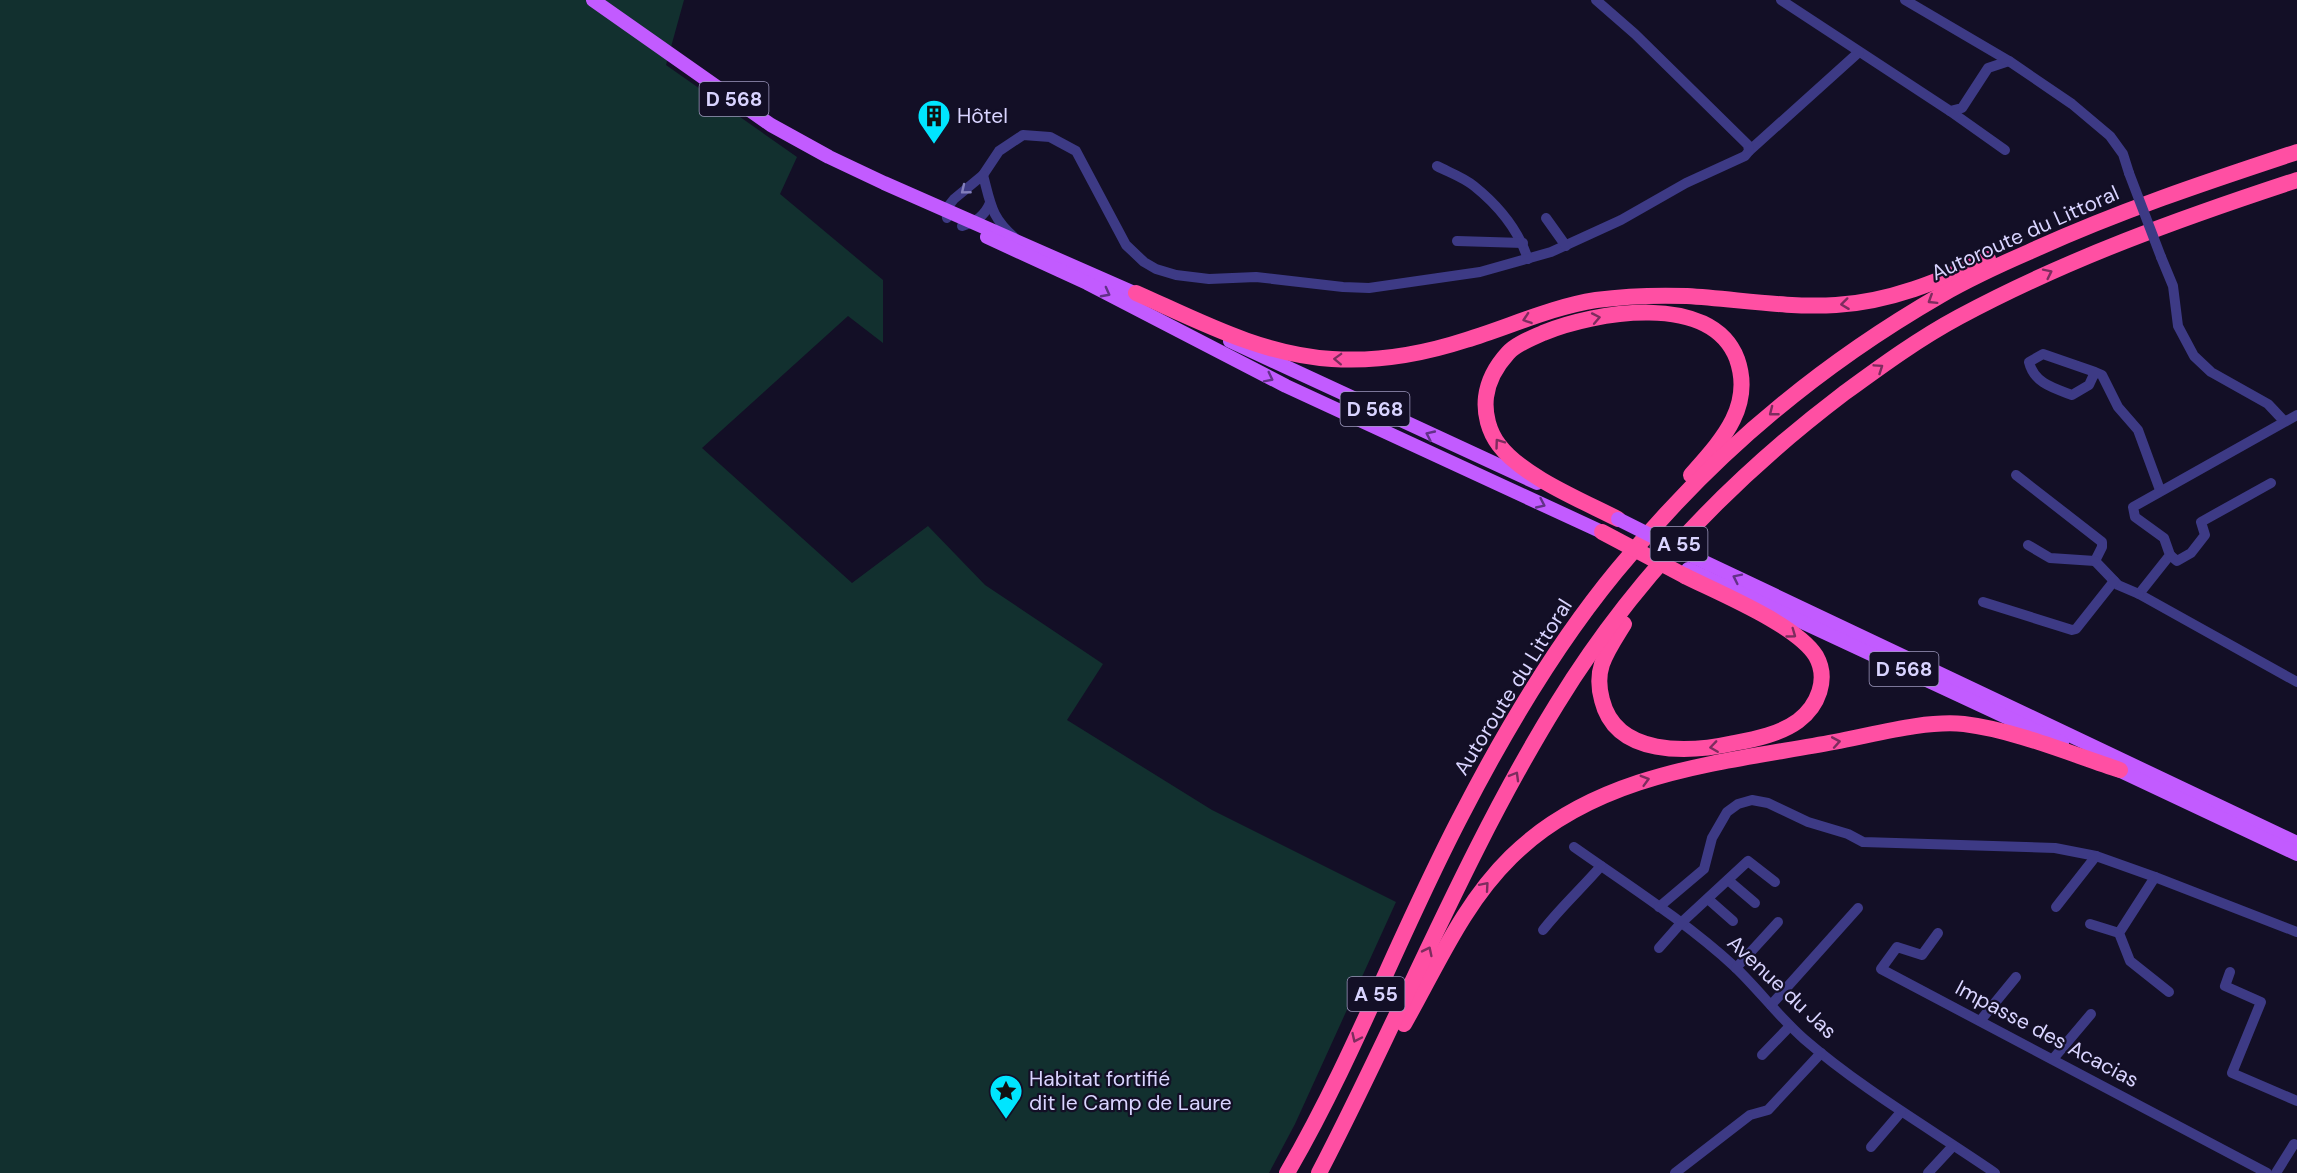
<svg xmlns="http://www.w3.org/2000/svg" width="2297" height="1173" font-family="'DM Sans',sans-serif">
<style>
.green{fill:#12302f}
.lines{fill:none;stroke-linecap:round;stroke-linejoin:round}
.minor{stroke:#3d3a85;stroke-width:10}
.major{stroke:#c25bff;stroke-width:14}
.highway{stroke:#ff4fa3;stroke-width:16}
.minor-bridge{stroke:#3d3a85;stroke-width:10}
.major-bridge{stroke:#c25bff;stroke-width:14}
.highway-bridge{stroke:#ff4fa3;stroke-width:16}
.oneway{stroke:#837fbc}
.oneway2{stroke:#7d2c5e}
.oneway3{stroke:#623188}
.labels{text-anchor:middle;stroke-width:4.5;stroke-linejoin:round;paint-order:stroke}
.shield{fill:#130f26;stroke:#9e99be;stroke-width:1.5}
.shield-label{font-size:20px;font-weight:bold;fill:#d9d4ff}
.poi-label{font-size:21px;fill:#d9d4ff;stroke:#130f26;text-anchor:start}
.street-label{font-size:21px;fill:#d9d4ff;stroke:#130f26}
</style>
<rect width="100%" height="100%" fill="#130f26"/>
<path class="green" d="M 0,0 L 684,0 L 666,65 L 797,157 L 780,194 L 883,280 L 883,343 L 848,316 L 702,448 L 852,583 L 928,526 L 985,585 L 1103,664 L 1067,720 L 1212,810 L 1396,902 L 1295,1124 L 1269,1173 L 0,1173 Z"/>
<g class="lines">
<g class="minor">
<path d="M 1781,0 L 1950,111 L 1962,108 L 1988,68 L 2009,61"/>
<path d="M 1905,0 L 2009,61 L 2072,104 L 2110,136 L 2123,154 L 2129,173"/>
<path d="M 1950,111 L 2005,150"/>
<path d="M 1749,151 L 1859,52"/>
<path d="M 1437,166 C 1448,172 1463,177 1474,186 C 1499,206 1518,229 1528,259"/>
<path d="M 983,175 L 999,151 L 1023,135 L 1050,137 L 1076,151 L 1126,245 L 1144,262 L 1156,269 L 1176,275 L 1209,279 L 1256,277 L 1343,287 L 1369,288 L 1480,272 L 1551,252 L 1621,220 L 1686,183 L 1745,156 L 1749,151 L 1748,145 L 1635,34 L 1596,0"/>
<path d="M 947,218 L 946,209 L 954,199 L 983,175 C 991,205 991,217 1015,238"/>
<path d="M 1546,218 L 1566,246"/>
<path d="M 962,226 C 976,221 984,217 990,203"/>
<path d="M 1457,241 L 1523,243"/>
<path d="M 2161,257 L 2173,286 L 2178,326 L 2194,356 L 2211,372 L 2268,404 L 2284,421"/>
<path d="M 2095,372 L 2089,385 L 2072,395 C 2053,388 2034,383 2029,362 L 2043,354 L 2095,372 L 2102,375 L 2118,407 L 2138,430 L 2160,490"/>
<path d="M 2297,415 L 2133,507 L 2135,517 L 2164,538 L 2170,555 L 2139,594 L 2297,682"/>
<path d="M 2016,475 L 2102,542 L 2102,547 L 2095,561"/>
<path d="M 2028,545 L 2050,558 L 2095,561"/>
<path d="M 2170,555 L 2177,561 L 2191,553 L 2205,535 L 2201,522 L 2271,483"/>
<path d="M 2095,561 L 2118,585 L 2139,594"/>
<path d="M 1983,602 L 2072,630 L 2076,629 L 2114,581"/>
<path d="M 1574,847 C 1628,885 1686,922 1735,967 C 1759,990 1779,1017 1804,1039 C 1863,1090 1931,1129 1995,1173"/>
<path d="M 2155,877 L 2119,933 L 2130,961 L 2169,992"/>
<path d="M 1728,880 L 1755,903"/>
<path d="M 1708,899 L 1733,921"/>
<path d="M 1659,907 L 1704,869 L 1712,838 L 1727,812 L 1738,804 L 1752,800 L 1768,803 L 1808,822 L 1848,834 L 1863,842 L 2055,848 L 2096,856 L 2155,877 L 2297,932"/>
<path d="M 2056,907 L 2096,856"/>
<path d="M 2090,924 L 2119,933"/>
<path d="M 1543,930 C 1561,907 1582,888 1601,866"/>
<path d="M 1938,933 L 1922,955 L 1897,947 L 1881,969 L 2267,1173"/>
<path d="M 1659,948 L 1681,923 L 1748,861 L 1775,882"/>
<path d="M 1736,968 L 1778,922"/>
<path d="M 2230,972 L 2225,986 L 2261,1002 L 2232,1073 L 2297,1101"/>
<path d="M 1771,1005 L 1858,908"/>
<path d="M 1980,1021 L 2016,977"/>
<path d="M 1762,1055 L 1790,1026"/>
<path d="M 2053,1059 L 2091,1014"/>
<path d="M 1871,1147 L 1901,1112"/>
<path d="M 1675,1173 L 1750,1115 L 1768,1110 L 1821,1053"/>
<path d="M 1928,1173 L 1953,1146"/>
<path d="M 2276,1173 L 2294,1144"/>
</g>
<g class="major">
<path d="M 593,0 L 771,125 L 829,157 L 884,183 L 1143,297"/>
<path d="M 987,237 L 1087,283 L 1286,386 L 1602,532"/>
<path d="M 1230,341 L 1537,483"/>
<path d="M 1696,558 L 2297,843"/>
<path d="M 1688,569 L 2062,743"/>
<path d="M 2112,767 L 2297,854"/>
</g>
<g class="highway">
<path d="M 1136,293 C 1199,321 1262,355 1332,359 C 1378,362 1423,354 1466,340 C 1509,327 1551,307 1596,300 C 1626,296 1657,295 1687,296 C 1737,299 1787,308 1836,305 C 1890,302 1939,281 1988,259"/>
<path d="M 1618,519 C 1583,501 1522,476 1499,445 C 1489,432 1484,414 1486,397 C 1488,381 1497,365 1508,353 C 1516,344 1532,338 1543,333 C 1594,312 1711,291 1737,359 C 1754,407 1721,441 1691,475"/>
<path d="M 1624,624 C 1616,637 1607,650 1602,664 C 1598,676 1599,689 1602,700 C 1616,757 1689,753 1734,743 C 1756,739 1780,734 1798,721 C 1818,706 1829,679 1816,656 C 1797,625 1719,593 1685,576"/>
<path d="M 1404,1024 C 1437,966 1463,904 1511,857 C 1597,772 1721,763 1834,742 C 1873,735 1924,720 1964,724 C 2014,730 2071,754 2120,770"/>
<path d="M 1287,1173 C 1354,1058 1400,932 1462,814 C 1509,723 1563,632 1630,555 C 1717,451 1823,363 1941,295 C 1969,279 1999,265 2029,252 C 2116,212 2206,182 2297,152"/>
<path d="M 1319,1173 C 1400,1018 1465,853 1557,704 C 1631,583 1731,479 1843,394 C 1880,367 1918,339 1959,317 C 2067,259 2181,218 2297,180"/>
</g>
<path class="minor-bridge" d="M 2129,173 L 2161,257"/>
<path class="major-bridge" d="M 1618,519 L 1696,558"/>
<path class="highway-bridge" d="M 1602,532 L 1685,576"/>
</g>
<defs><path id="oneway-chevron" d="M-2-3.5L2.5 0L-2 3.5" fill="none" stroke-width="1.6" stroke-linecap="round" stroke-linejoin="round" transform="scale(1.5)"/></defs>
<use class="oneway" href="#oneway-chevron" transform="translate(965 190) rotate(141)"/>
<g class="oneway2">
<use href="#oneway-chevron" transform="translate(2048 273) rotate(-26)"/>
<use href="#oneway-chevron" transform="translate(1932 300) rotate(148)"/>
<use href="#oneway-chevron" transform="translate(1845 304) rotate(173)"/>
<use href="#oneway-chevron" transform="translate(1596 318) rotate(-11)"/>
<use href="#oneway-chevron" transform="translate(1527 319) rotate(161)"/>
<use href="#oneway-chevron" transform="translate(1338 359) rotate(-178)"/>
<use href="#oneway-chevron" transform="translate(1879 368) rotate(-34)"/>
<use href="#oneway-chevron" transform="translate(1773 412) rotate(142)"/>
<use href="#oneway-chevron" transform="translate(1499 443) rotate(-126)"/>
<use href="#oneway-chevron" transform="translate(1792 634) rotate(36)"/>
<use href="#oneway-chevron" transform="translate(1836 742) rotate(-10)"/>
<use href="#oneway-chevron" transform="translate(1714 747) rotate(172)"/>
<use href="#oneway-chevron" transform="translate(1515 776) rotate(-60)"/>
<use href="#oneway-chevron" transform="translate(1645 780) rotate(-16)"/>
<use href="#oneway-chevron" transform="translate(1485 886) rotate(-49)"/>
<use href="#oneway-chevron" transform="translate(1428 951) rotate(-64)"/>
<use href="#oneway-chevron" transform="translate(1356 1038) rotate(115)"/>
</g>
<g class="oneway3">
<use href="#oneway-chevron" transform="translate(1106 293) rotate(28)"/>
<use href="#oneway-chevron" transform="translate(1269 378) rotate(27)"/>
<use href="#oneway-chevron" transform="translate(1430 435) rotate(-155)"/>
<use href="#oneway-chevron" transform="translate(1541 504) rotate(25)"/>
<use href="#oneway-chevron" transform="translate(1737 578) rotate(-154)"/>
</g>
<defs>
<g id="building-pin" transform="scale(1.725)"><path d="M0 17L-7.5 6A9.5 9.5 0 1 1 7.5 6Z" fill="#00e5ff" stroke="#130f26"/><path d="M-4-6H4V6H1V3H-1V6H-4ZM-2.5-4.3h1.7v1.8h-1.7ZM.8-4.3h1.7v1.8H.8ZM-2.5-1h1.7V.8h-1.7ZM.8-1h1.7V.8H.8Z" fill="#111"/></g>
<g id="sight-pin" transform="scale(1.725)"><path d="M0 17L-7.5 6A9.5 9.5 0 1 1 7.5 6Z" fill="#00e5ff" stroke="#130f26"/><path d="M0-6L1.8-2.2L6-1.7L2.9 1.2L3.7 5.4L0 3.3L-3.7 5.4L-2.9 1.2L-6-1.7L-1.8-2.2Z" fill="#111"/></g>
</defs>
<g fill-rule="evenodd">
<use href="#building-pin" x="934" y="116"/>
<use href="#sight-pin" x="1006" y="1091"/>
</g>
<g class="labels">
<g class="shield">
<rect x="699.5" y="82" width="69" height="34" rx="4.5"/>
<rect x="1340.5" y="392" width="69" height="34" rx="4.5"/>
<rect x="1650.5" y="527" width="57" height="34" rx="4.5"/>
<rect x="1869.5" y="652" width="69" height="34" rx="4.5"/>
<rect x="1347.5" y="977" width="57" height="34" rx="4.5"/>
</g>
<g class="shield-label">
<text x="734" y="106">D 568</text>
<text x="1375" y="416">D 568</text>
<text x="1679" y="551">A 55</text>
<text x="1904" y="676">D 568</text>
<text x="1376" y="1001">A 55</text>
</g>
<g class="poi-label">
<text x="957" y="123">Hôtel</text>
<text x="1029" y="1086">Habitat fortifié<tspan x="1029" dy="24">dit le Camp de Laure</tspan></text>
</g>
<g class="street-label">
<text transform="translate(2025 233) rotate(-24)" y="7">Autoroute du Littoral</text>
<text transform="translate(1513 687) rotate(-58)" y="7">Autoroute du Littoral</text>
<text transform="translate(1782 987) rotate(43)" y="7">Avenue du Jas</text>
<text transform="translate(2047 1034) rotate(28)" y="7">Impasse des Acacias</text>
</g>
</g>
</svg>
